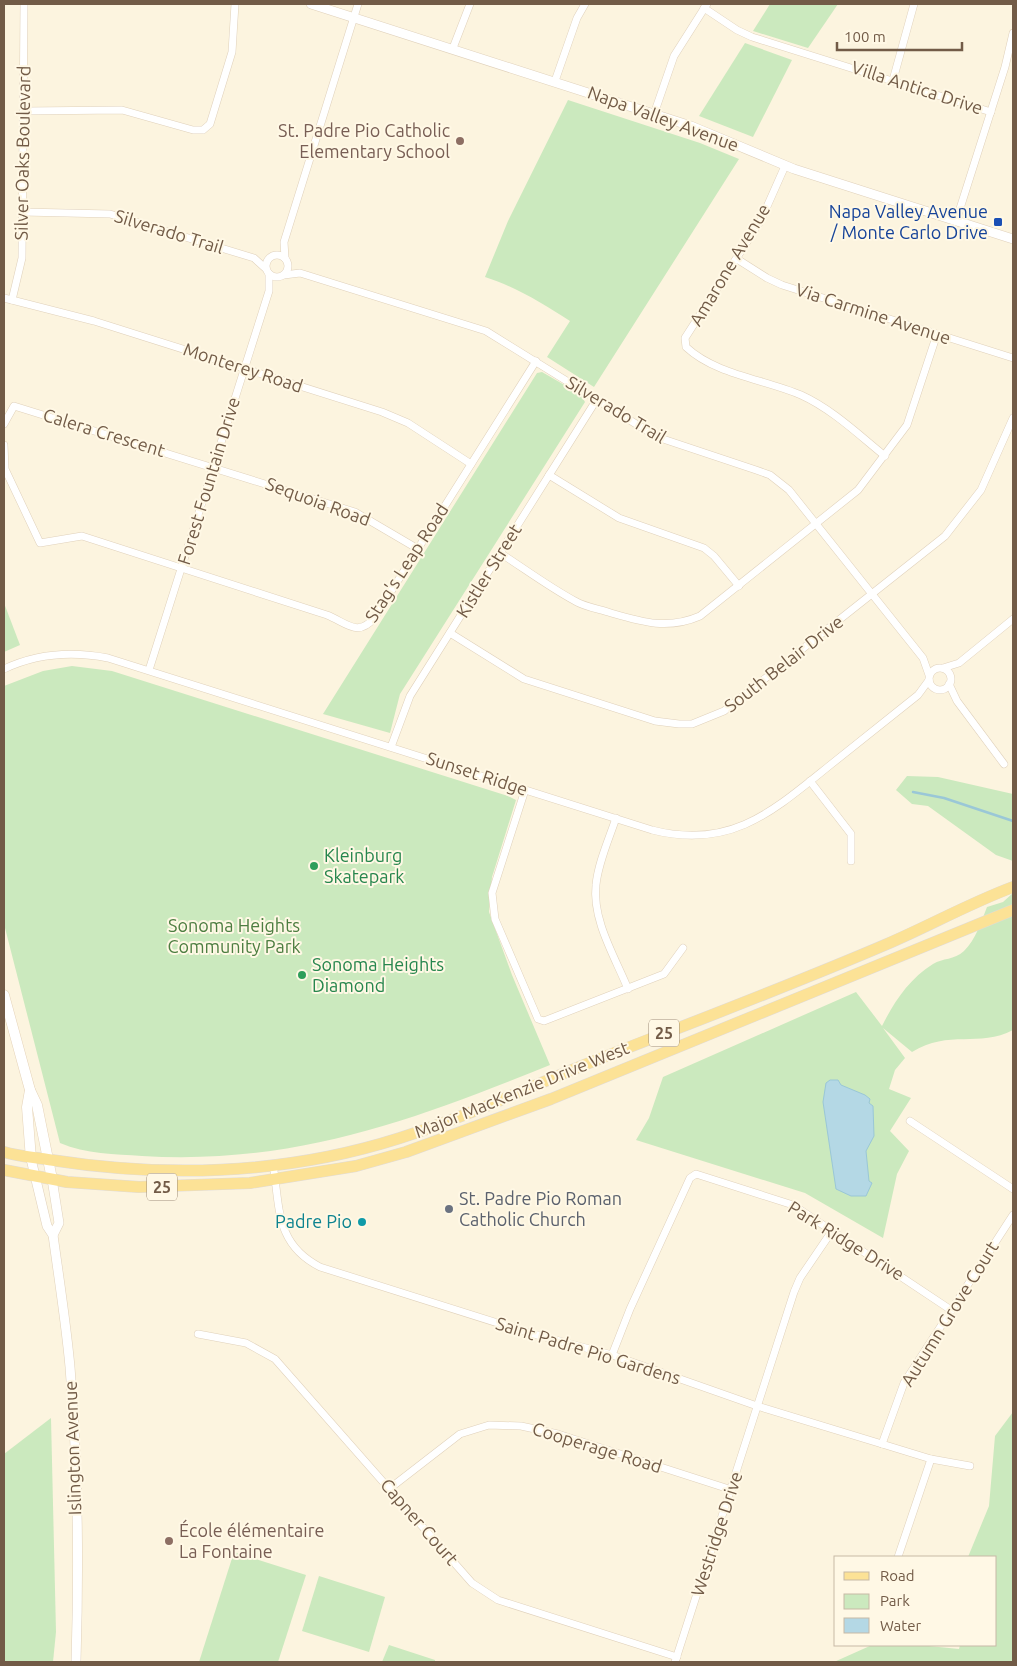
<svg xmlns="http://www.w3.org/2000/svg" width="1017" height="1666" font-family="Ubuntu,sans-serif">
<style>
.green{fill:#cbe9be}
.water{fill:#b4d8e5;stroke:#9ac7d7}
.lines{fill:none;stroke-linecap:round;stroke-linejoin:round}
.stream{stroke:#9ac7d7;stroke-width:2.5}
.minor-casing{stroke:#e0d1bb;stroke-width:8}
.tertiary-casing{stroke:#e0d1bb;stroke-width:10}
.secondary-casing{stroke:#e5d3b9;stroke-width:11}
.primary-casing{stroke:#e0dbd7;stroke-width:12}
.minor{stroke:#fff;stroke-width:7}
.tertiary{stroke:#fff;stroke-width:9}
.secondary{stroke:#fff;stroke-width:10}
.primary{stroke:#fce296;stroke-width:11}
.education-dot{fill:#8d6e63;stroke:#fff8e5;stroke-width:2}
.transit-dot{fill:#1a4fb4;stroke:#fff8e5;stroke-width:2}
.leisure-dot{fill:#2e9e5b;stroke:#fff8e5;stroke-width:2}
.worship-dot{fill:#6b7280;stroke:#fff8e5;stroke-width:2}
.culture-dot{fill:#0f9aa8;stroke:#fff8e5;stroke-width:2}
.labels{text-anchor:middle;stroke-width:4;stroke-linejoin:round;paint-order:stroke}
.shield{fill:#fff8e5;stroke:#9c8a76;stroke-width:1}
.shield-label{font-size:16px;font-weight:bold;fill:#725b47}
.street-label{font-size:18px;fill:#725b47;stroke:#fff8e5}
.education-label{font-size:18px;fill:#785e54;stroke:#fff8e5;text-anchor:end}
.transit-label{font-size:18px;fill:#164399;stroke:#fff8e5;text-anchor:end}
.leisure-label{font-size:18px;fill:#27864d;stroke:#fff8e5;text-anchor:start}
.park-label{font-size:18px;fill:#4d7e41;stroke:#fff8e5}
.worship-label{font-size:18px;fill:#5b616d;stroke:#fff8e5;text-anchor:start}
.culture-label{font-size:18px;fill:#0d838f;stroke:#fff8e5;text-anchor:end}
</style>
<rect width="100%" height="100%" fill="#fcf4df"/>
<g class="green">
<path d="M 770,4 L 838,4 L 808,48 L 753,31 Z"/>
<path d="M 745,43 L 792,60 L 753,137 L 699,116 Z"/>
<path d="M 568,100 L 700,143 L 739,159 L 594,387 L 547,357 L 570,321 C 542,303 516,287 485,277 L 508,221 Z"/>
<path d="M 542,372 L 580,394 L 585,402 L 400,694 L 390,733 L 323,714 L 537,373 Z"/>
<path d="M 4,603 L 20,645 L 4,652 Z"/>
<path d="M 72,666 L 112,671 L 508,796 L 516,800 L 492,877 L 489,912 L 512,975 L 550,1065 C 412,1121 294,1165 142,1156 C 115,1154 86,1154 60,1143 L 4,924 L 4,686 L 43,671 Z"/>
<path d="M 907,776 L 938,777 L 1013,794 L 1013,861 L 996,855 L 928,806 L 912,804 L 896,790 Z"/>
<path d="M 1013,893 L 1013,1030 C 979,1048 949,1029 912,1052 L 883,1028 L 905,1058 L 895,1070 L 889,1089 L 911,1098 L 890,1131 L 909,1151 L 897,1174 L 883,1238 L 805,1193 L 636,1140 L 649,1118 L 663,1077 L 856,992 L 882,1026 C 894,1002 909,979 933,964 C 943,958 954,960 964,951 C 976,939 981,922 987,907 L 1003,902 Z"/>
<path d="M 1013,1412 L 1013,1662 L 834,1662 L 872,1645 L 919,1645 L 959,1649 L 960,1645 L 996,1645 L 996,1557 L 968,1557 L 989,1506 L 995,1436 Z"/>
<path d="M 51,1418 L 56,1632 L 53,1662 L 4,1662 L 4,1454 Z"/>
<path d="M 234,1552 L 306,1575 L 278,1662 L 199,1662 Z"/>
<path d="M 319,1576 L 385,1597 L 369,1652 L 302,1631 Z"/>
<path d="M 389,1645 L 435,1660 L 435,1662 L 382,1662 Z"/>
</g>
<path class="water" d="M 830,1080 L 838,1080 L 841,1085 L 865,1095 L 870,1099 L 869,1103 L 873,1106 L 874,1136 L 866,1151 L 869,1181 L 872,1183 L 866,1196 L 851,1196 L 836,1189 L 823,1102 L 826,1083 Z"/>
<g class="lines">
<path class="stream" d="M 913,792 L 944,798 L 1013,821"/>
<g class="minor-casing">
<g id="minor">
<path d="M 704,8 L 737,30 L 752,37 L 991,112"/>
<path d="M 453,48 L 470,4"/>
<path d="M 893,80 L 914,4"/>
<path d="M 555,81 L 577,18 L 585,4"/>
<path d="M 25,111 L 122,110 L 193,130 L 203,130 L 210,124 L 232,52 L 235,4"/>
<path d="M 654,114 L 674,56 L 707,4"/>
<path d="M 785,166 L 761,220 L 685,338 L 686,347 C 716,375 764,379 801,395 C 832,409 859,435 885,456"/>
<path d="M 23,212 L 110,214 L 254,258 L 265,268"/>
<path d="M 956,221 L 1005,67 L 1013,33"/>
<circle cx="277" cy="266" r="11"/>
<path d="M 285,258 L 284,242 L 358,4"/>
<path d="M 737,259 L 767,278 L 782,285 L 1013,358"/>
<path d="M 284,275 L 300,273 L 486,331 L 657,437 L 756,470 L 770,475 L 789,490 L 923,658 L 929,675"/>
<path d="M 4,298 L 94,321 L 382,412 L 408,423 L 471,464"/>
<path d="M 12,300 L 22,258 L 24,4"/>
<path d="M 4,424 L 14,406 L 355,512 L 418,549"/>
<path d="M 4,445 L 5,469 L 40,543 L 82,536 L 327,615 C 347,623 358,638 375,617 L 536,361"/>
<path d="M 549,475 L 619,518 L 704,548 L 714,556 L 739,586"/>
<path d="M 500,553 C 525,569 549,587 575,601 C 585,607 599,609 611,613 C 642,622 668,630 700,616 L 858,490 L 907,425 L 937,334"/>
<path d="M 450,633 L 524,679 L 655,721 L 679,724 L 692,724 L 724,711 L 945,536 L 981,490 L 1013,418"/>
<path d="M 943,668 L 959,663 L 1013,619"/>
<circle cx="940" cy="679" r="11"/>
<path d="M 4,669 C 38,653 72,651 108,658 L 652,830 C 730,850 772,812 829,766 C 858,743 888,719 918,695 L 929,680"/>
<path d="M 149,670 L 269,291 L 269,274"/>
<path d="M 949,684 L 957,701 L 1004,764"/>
<path d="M 391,747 L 410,696 L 597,399"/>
<path d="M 810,781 L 851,834 L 851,861"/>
<path d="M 525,790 L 492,893 L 495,919 L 538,1019 L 544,1021 L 664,974 L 683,948"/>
<path d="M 616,818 C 609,839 598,863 596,885 C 592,920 615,957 628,989"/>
<path d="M 910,1121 L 1013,1189"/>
<path d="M 273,1164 C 280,1207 275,1244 320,1267 L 526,1332 L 612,1355 L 757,1406 L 882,1444 L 931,1459 L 970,1466"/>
<path d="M 198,1334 L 246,1343 L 275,1359 L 472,1583 L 498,1600 L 677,1657"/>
<path d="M 612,1355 L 630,1309 L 690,1178 L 696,1174 L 793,1205 L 951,1310"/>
<path d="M 882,1444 L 904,1383 L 1013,1215"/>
<path d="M 389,1489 L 460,1434 L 489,1425 L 521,1426 L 558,1434 L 732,1490"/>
<path d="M 898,1557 L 931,1459"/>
<path d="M 675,1662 L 794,1292 L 800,1278 L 832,1231"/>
</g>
</g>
<g class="tertiary-casing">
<g id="tertiary">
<path d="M 311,4 L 691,126 L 794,169 L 1013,239"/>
<path d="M 31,1159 L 47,1226 L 53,1235 C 59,1279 66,1323 70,1367 C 78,1464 79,1564 76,1662"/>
<path d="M 52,1179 L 59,1223 L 53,1235"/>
</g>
</g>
<g class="secondary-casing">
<g id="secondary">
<path d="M 4,995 L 30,1090 L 37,1105 L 52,1179"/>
<path d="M 30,1090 L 27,1107 L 31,1159"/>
</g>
</g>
<g class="primary-casing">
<g id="primary">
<path d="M 4,1152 C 20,1157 35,1157 51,1160 C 167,1178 287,1174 400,1138 C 463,1118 523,1090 584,1065 C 685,1025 787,987 887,944 C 929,926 970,903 1013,887"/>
<path d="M 4,1170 L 67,1182 L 139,1187 L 250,1183 L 356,1166 L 406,1152 L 551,1099 L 1013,910"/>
</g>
</g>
<use href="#minor" class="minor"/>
<use href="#tertiary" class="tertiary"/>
<use href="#secondary" class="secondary"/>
<use href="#primary" class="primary"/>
</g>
<g class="education-dot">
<circle cx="460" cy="141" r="5"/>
<circle cx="169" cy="1541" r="5"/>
</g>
<rect class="transit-dot" x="993" y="217" width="10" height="10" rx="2.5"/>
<g class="leisure-dot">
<circle cx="314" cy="866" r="5"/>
<circle cx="302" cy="975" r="5"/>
</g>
<circle class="worship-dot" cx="449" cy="1209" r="5"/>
<circle class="culture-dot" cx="362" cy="1222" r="5"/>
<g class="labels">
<g class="shield">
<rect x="649" y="1019.5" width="30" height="27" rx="4"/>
<rect x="147" y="1173.5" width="30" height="27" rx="4"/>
</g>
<g class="shield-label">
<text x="664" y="1039">25</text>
<text x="162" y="1193">25</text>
</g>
<g class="street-label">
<text transform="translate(917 88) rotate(18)" y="6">Villa Antica Drive</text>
<text transform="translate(663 119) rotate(20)" y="6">Napa Valley Avenue</text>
<text transform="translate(23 153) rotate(-89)" y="6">Silver Oaks Boulevard</text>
<text transform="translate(169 232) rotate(17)" y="6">Silverado Trail</text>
<text transform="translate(730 265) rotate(-59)" y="6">Amarone Avenue</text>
<text transform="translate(873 314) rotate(18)" y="6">Via Carmine Avenue</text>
<text transform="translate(243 368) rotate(18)" y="6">Monterey Road</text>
<text transform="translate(616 410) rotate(31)" y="6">Silverado Trail</text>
<text transform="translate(104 433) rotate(17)" y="6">Calera Crescent</text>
<text transform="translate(209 481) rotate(-73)" y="6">Forest Fountain Drive</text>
<text transform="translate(318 502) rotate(20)" y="6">Sequoia Road</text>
<text transform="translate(407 563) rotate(-57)" y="6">Stag's Leap Road</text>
<text transform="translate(489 571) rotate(-58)" y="6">Kistler Street</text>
<text transform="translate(784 664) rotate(-38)" y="6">South Belair Drive</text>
<text transform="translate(477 774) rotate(18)" y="6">Sunset Ridge</text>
<text transform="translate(522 1090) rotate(-22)" y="6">Major MacKenzie Drive West</text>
<text transform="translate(846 1241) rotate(32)" y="6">Park Ridge Drive</text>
<text transform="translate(950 1314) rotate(-58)" y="6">Autumn Grove Court</text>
<text transform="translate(588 1351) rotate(17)" y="6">Saint Padre Pio Gardens</text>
<text transform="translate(73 1448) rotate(-92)" y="6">Islington Avenue</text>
<text transform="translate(597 1448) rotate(17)" y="6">Cooperage Road</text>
<text transform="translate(419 1522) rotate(49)" y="6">Capner Court</text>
<text transform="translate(717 1534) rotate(-72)" y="6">Westridge Drive</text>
</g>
<g class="education-label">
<text x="450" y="137">St. Padre Pio Catholic<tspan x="450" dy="21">Elementary School</tspan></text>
<text x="179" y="1537" text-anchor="start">École élémentaire<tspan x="179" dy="21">La Fontaine</tspan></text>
</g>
<g class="transit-label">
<text x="988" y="218">Napa Valley Avenue<tspan x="988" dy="21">/ Monte Carlo Drive</tspan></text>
</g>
<g class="leisure-label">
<text x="324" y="862">Kleinburg<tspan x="324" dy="21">Skatepark</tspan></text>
<text x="312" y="971">Sonoma Heights<tspan x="312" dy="21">Diamond</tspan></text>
</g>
<g class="park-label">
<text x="234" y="932">Sonoma Heights<tspan x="234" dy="21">Community Park</tspan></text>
</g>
<g class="worship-label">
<text x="459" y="1205">St. Padre Pio Roman<tspan x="459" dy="21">Catholic Church</tspan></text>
</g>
<g class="culture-label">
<text x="352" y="1228">Padre Pio</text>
</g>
</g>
<rect width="1017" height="1666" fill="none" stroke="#725b47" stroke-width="10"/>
<rect x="834" y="1556" width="162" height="90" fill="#fff8e5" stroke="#c7b9a6"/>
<rect x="844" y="1572" width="25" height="8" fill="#fce296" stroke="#c7b9a6"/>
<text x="880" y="1581" font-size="15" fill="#725b47">Road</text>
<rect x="844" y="1594" width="25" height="15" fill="#cbe9be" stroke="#c7b9a6"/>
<text x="880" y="1606" font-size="15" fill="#725b47">Park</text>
<rect x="844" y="1618" width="25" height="15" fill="#b4d8e5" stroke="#c7b9a6"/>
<text x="880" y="1631" font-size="15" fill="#725b47">Water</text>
<path d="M837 42v8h125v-8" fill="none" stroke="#725b47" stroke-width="2.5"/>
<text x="844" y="42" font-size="15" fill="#725b47" stroke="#fff8e5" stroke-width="4" paint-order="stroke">100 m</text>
</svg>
